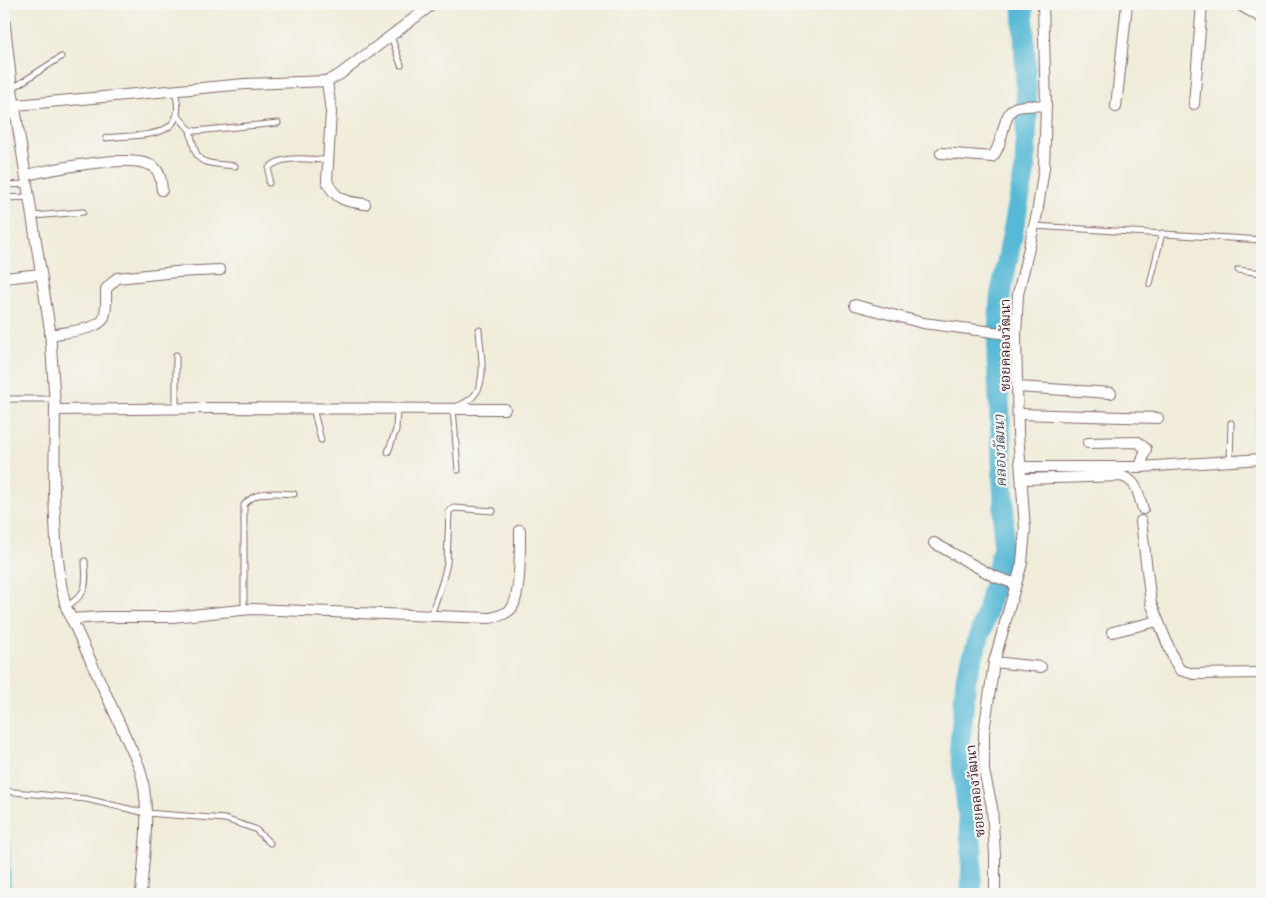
<svg xmlns="http://www.w3.org/2000/svg" width="1266" height="898" font-family="'IM FELL English','Noto Serif Thai',serif">
<style>
.lines{fill:none;stroke-linecap:round;stroke-linejoin:round}
.canal{stroke:#57b9d5;stroke-width:12}
.river{stroke:#57b9d5;stroke-width:21}
.lane-casing{stroke:#846768;stroke-width:7}
.street-casing{stroke:#846768;stroke-width:12}
.lane{stroke:#fff;stroke-width:5}
.street{stroke:#fff;stroke-width:10}
.labels{text-anchor:middle;stroke-width:4.5;stroke-linejoin:round;paint-order:stroke}
.street-label{font-size:14px;fill:#4a1f2b;stroke:#f6f6f2}
.water-label{font-size:15px;font-style:italic;fill:#4f5566;stroke:#f6f6f2}
</style>
<rect width="100%" height="100%" fill="#f6f6f2"/>
<filter id="ink" filterUnits="userSpaceOnUse"><feTurbulence type="fractalNoise" baseFrequency=".02" numOctaves="2"/><feDisplacementMap in="SourceGraphic" scale="10" xChannelSelector="R" yChannelSelector="G"/><feConvolveMatrix kernelMatrix="1 2 1 2 8 2 1 2 1" color-interpolation-filters="sRGB"/></filter>
<filter id="wash" filterUnits="userSpaceOnUse"><feTurbulence type="fractalNoise" baseFrequency=".0096" numOctaves="4" result="noise"/><feDisplacementMap in="SourceGraphic" scale="20" xChannelSelector="R" yChannelSelector="G"/><feGaussianBlur stdDeviation="1.12" result="paint"/><feColorMatrix in="noise" values="0 0 0 0 0 0 0 0 0 0 0 0 0 0 0 0 0 1.4 0 .05"/><feComposite in="paint" operator="in"/></filter>
<g filter="url(#wash)">
<rect width="100%" height="100%" fill="#f0ecd9"/>
<g class="lines">
<path class="canal" d="M 4,843 L 5,894"/>
<path class="river" d="M 971,894 L 972,850 L 960,745 L 966,678 L 986,615 L 1003,547 L 1004,503 L 997,356 L 1000,298 L 1025,169 L 1027,114 L 1023,4"/>
</g>
</g>
<g filter="url(#ink)">
<g class="lines">
<g class="lane-casing">
<g id="lane">
<path d="M 391,36 L 401,65"/>
<path d="M 13,88 L 61,57"/>
<path d="M 178,116 L 190,130 L 196,131 L 278,123"/>
<path d="M 190,130 C 197,166 199,162 235,166"/>
<path d="M 106,138 C 139,134 190,141 175,92"/>
<path d="M 269,183 L 269,168 C 281,154 311,160 328,160"/>
<path d="M 4,185 L 27,184"/>
<path d="M 4,198 L 30,197"/>
<path d="M 33,216 L 83,212"/>
<path d="M 1034,226 L 1262,240"/>
<path d="M 1238,270 L 1262,273"/>
<path d="M 1150,284 L 1162,233"/>
<path d="M 4,401 L 11,399 L 55,399"/>
<path d="M 176,408 L 176,355"/>
<path d="M 313,408 L 321,440"/>
<path d="M 1261,412 L 1262,450"/>
<path d="M 388,452 L 396,430 L 397,408"/>
<path d="M 1230,461 L 1231,423"/>
<path d="M 458,470 L 453,408 C 461,405 471,401 476,393 C 487,377 480,348 479,330"/>
<path d="M 66,607 C 89,592 86,586 85,561"/>
<path d="M 244,610 L 244,505 C 257,489 276,493 294,494"/>
<path d="M 431,615 L 443,580 L 447,563 L 449,511 L 454,508 L 493,511"/>
<path d="M 4,791 L 86,799 L 146,813 L 225,819 L 255,829 L 270,843"/>
</g>
</g>
<g class="street-casing">
<g id="street">
<path d="M 1238,4 L 1262,18"/>
<path d="M 4,17 L 12,89 L 50,330 L 55,406 L 54,495 L 56,542 L 61,585 L 66,607 L 139,766 C 152,807 144,852 141,894"/>
<path d="M 327,81 L 331,112 L 327,181 C 335,200 347,202 365,204"/>
<path d="M 1194,104 L 1202,4"/>
<path d="M 16,105 L 245,84 L 327,81 L 339,75 L 433,4"/>
<path d="M 1116,107 L 1127,4"/>
<path d="M 941,153 L 992,157 C 1005,144 1001,110 1018,107 C 1027,105 1037,106 1046,105"/>
<path d="M 26,175 C 51,170 135,151 155,168 C 161,174 161,182 162,190"/>
<path d="M 4,278 L 41,274"/>
<path d="M 855,305 L 923,323 L 1016,335"/>
<path d="M 50,335 C 63,332 101,330 104,317 C 107,309 106,298 106,289 L 117,278 L 176,272 L 220,270"/>
<path d="M 1018,387 L 1111,393"/>
<path d="M 55,410 L 209,408 L 505,409"/>
<path d="M 1018,414 L 1158,418"/>
<path d="M 1088,443 L 1138,442 L 1146,449 L 1140,467"/>
<path d="M 1021,467 L 1140,467 L 1262,459"/>
<path d="M 1022,479 L 1121,476 C 1138,481 1138,494 1143,509"/>
<path d="M 1141,521 L 1151,603 L 1174,660 L 1180,670 L 1194,674 L 1262,673"/>
<path d="M 934,543 L 993,576 L 1016,584"/>
<path d="M 71,619 L 102,617 L 172,617 L 251,609 L 490,618 C 498,616 505,615 511,609 C 521,598 520,546 520,530"/>
<path d="M 1112,632 L 1158,621"/>
<path d="M 994,662 L 1041,667"/>
<path d="M 995,894 L 995,855 L 992,807 L 984,771 L 984,732 L 994,662 L 1022,563 L 1025,529 L 1018,433 L 1016,335 L 1018,294 L 1037,214 L 1044,168 L 1046,105 L 1043,4"/>
</g>
</g>
<use href="#lane" class="lane"/>
<use href="#street" class="street"/>
</g>
</g>
<g class="labels">
<g class="street-label">
<text transform="translate(1005 345) rotate(-90)" y="5">ซอยคลองวัฒนา</text>
<text transform="translate(975 791) rotate(-96)" y="5">ซอยคลองวัฒนา</text>
</g>
<g class="water-label">
<text transform="translate(1000 451) rotate(-92)" y="5">คลองวัฒนา</text>
</g>
</g>
<rect width="1266" height="898" fill="none" stroke="#f6f6f2" stroke-width="20"/>
</svg>
